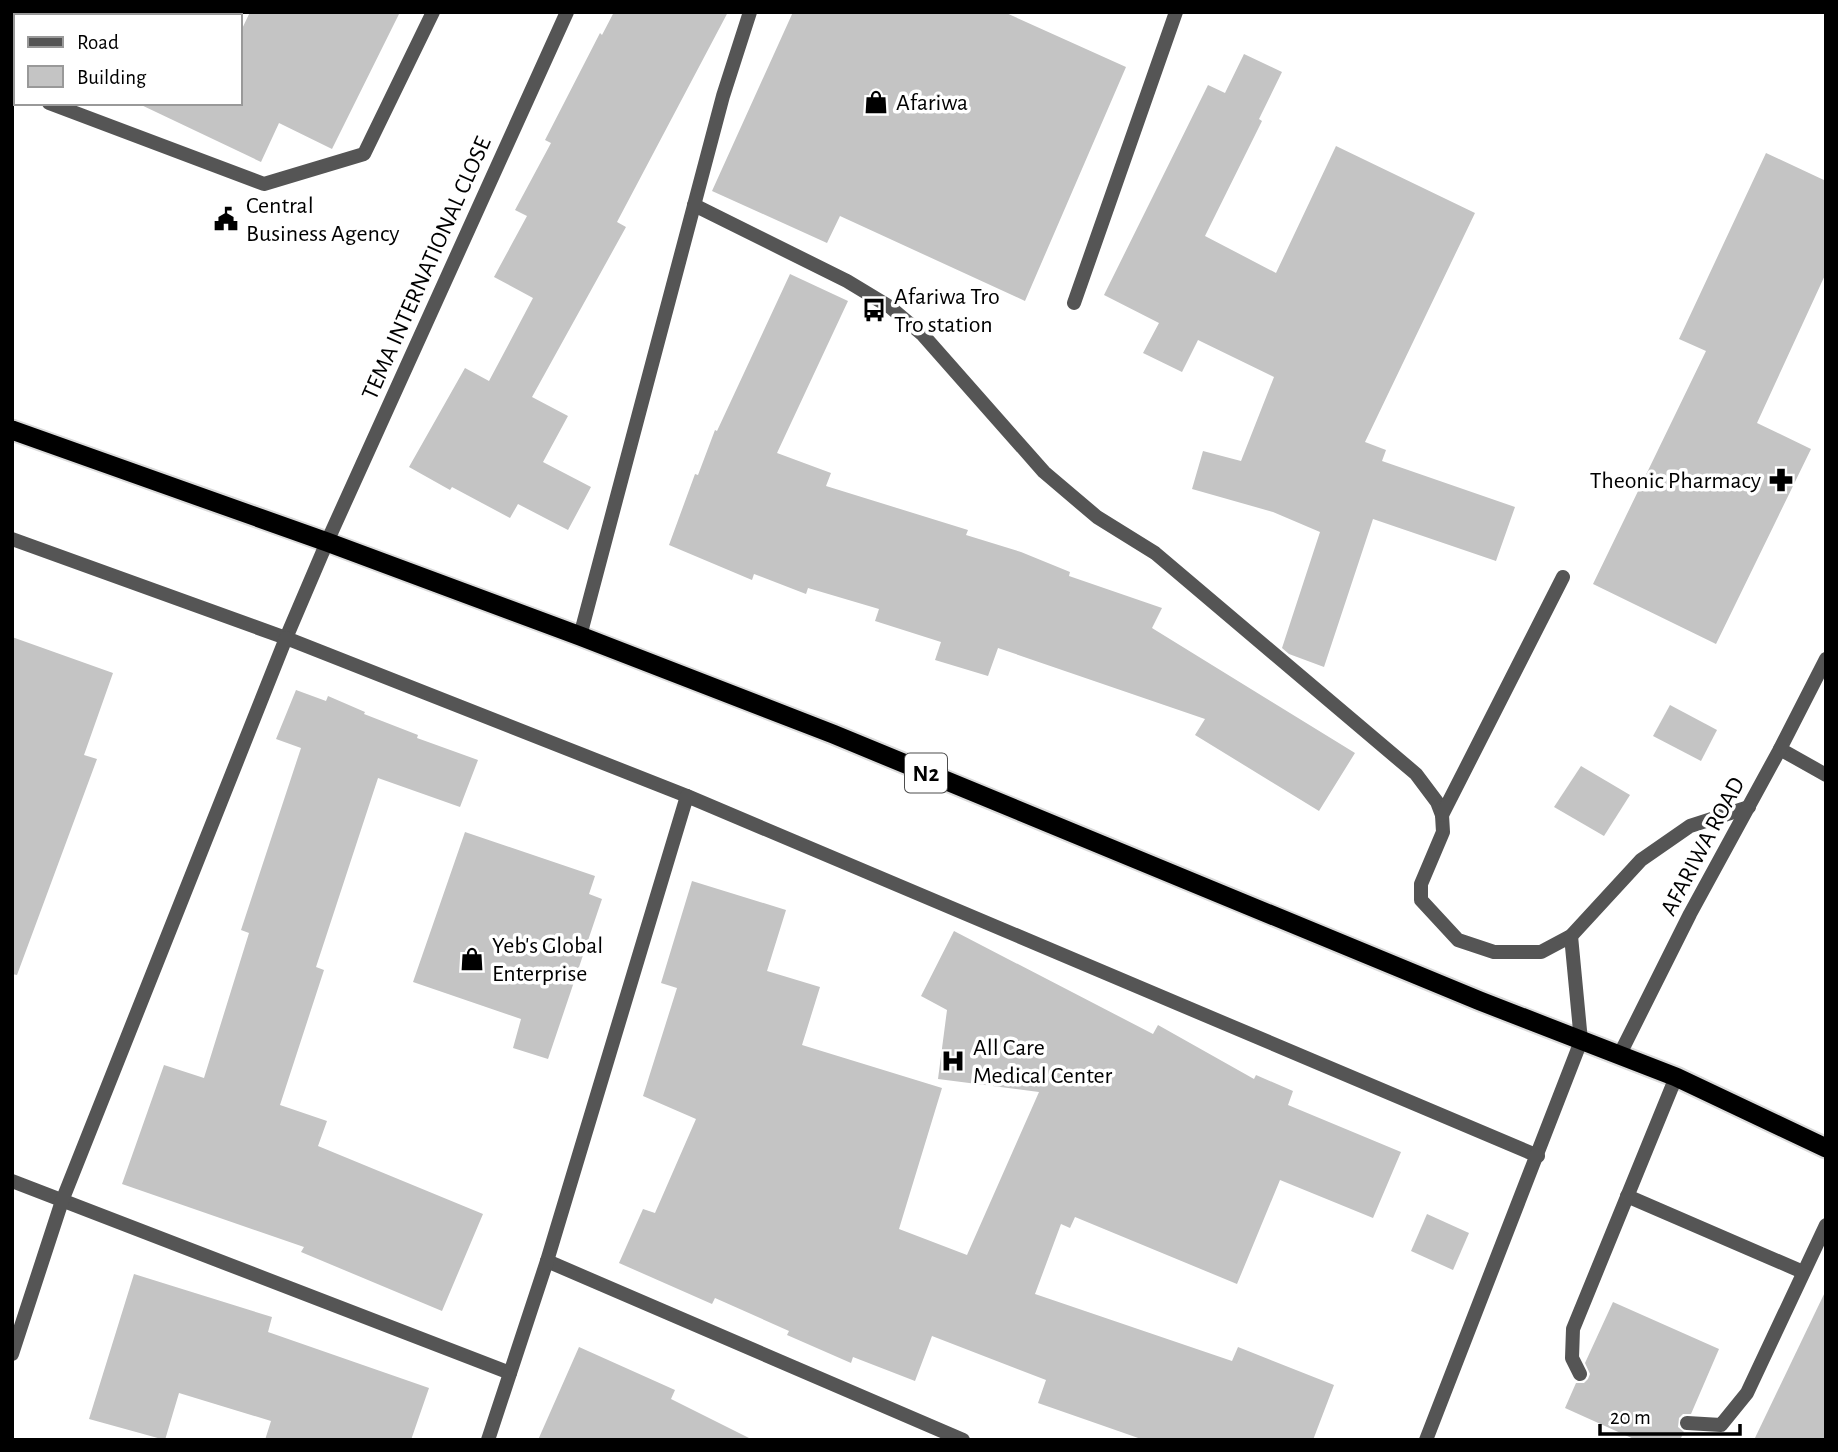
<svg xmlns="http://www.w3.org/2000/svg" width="1838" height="1452" font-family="'Alegreya Sans',sans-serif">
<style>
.building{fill:#c4c4c4}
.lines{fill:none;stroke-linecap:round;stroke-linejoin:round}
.trunk-casing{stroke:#dbdbdb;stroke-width:23}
.service{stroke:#555;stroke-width:14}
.minor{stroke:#555;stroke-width:14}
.trunk{stroke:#000;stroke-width:19}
.labels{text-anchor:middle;stroke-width:7;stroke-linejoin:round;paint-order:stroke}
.shield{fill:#fff;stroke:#4c4c4c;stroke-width:2}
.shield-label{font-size:23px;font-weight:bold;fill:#000}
.poi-label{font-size:24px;fill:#000;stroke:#fff;text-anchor:start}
.street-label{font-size:24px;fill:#000;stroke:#fff}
</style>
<rect width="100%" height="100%" fill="#fff"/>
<g class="building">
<path d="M 250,12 L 400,12 L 332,149 L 279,123 L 261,162 L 137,103 L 240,103 L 240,33 Z"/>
<path d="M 614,12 L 728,12 L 617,222 L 626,227 L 532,397 L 568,416 L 543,462 L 591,487 L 568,530 L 518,504 L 510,518 L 452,487 L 450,490 L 409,467 L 465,368 L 489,381 L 533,298 L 494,277 L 527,216 L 515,210 L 551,143 L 545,140 L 600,33 L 602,35 Z"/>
<path d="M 793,12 L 1004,12 L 1126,67 L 1025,301 L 840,216 L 827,243 L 712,191 Z"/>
<path d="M 1244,54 L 1282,72 L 1259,119 L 1262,121 L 1205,236 L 1276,273 L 1336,146 L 1475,213 L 1365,442 L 1386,450 L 1382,461 L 1515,507 L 1496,561 L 1373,519 L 1324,667 L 1289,654 L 1282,648 L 1320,532 L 1273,512 L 1192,489 L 1203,451 L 1241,461 L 1274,377 L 1198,340 L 1182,372 L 1143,353 L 1159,323 L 1104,295 L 1208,85 L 1225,93 Z"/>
<path d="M 1766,153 L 1826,181 L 1826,273 L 1757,423 L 1811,449 L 1716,644 L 1593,584 L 1706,351 L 1679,339 Z"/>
<path d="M 790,274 L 848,301 L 777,453 L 831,473 L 826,486 L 968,530 L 966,535 L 1021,552 L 1070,572 L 1069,576 L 1162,608 L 1152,628 L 1355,753 L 1319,811 L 1195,735 L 1205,719 L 998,648 L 988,676 L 935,660 L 941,642 L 875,621 L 879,609 L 808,588 L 806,594 L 754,574 L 752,580 L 669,545 L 695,474 L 698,475 L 715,430 L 717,431 Z"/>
<path d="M 12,637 L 113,673 L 84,755 L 97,759 L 17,975 L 12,974 Z"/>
<path d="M 296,690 L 326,701 L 328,696 L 365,712 L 364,714 L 418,735 L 417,738 L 478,760 L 460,807 L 378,778 L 316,967 L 324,970 L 280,1105 L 327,1121 L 318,1146 L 483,1214 L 442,1311 L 301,1252 L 304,1247 L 122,1184 L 164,1065 L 204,1078 L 249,933 L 241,930 L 301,748 L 276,739 Z"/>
<path d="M 1670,705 L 1717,730 L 1701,761 L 1653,736 Z"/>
<path d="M 1581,766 L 1630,795 L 1604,836 L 1554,807 Z"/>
<path d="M 465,832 L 595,876 L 589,894 L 602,899 L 548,1059 L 513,1048 L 521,1019 L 413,982 Z"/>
<path d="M 692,881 L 786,910 L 767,971 L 820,987 L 802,1045 L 942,1088 L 899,1229 L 967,1255 L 1039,1092 L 938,1079 L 947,1010 L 921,996 L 954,931 L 1153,1034 L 1158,1025 L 1254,1079 L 1256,1075 L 1293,1091 L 1288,1105 L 1401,1152 L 1373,1218 L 1280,1180 L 1237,1284 L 1075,1217 L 1070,1228 L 1061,1224 L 1035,1294 L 1232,1361 L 1238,1347 L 1334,1385 L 1313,1440 L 1144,1440 L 1038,1403 L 1046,1380 L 932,1336 L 915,1381 L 853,1357 L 851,1363 L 787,1335 L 789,1331 L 715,1298 L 712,1304 L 619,1263 L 643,1209 L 655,1213 L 696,1119 L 643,1096 L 677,988 L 661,983 Z"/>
<path d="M 1427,1214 L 1469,1233 L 1453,1270 L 1411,1251 Z"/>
<path d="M 134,1274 L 272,1317 L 268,1332 L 429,1388 L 411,1440 L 265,1440 L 271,1421 L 179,1393 L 165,1440 L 89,1419 Z"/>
<path d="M 1826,1290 L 1826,1440 L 1754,1440 Z"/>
<path d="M 1613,1302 L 1719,1349 L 1691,1414 L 1683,1414 L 1679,1418 L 1678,1427 L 1684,1432 L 1680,1440 L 1636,1440 L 1565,1408 L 1576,1383 L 1584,1383 L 1588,1379 L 1590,1374 L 1585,1363 Z"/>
<path d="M 579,1347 L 675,1390 L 671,1399 L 753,1440 L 538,1440 Z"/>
</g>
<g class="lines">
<g class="trunk-casing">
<path id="trunk" d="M 12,430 L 327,542 L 580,636 L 833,734 L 1480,1001 L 1676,1077 L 1826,1148"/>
</g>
<g class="service">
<path d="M 12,89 L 16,91"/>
<path d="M 49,103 L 264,184 L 364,154 L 433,12"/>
<path d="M 694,205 L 847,281 L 890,307 L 923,335 L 1044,472 L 1097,517 L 1155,553 L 1416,774 L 1437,802 L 1442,815 L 1443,832 L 1421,884 L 1421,900 L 1458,940 L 1494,952 L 1541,952 L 1571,936 L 1641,860 L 1690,826 L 1749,807"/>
<path d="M 1074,303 L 1176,12"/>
<path d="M 580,636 L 723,96 L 750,12"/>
<path d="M 1780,749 L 1826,775"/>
<path d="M 1442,815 L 1563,577"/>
<path d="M 1571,936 L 1581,1041"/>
<path d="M 1627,1196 L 1803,1272"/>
<path d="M 1580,1374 L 1572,1358 L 1573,1329 L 1676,1077"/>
<path d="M 1687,1423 L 1721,1425 L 1747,1393 L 1826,1225"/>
</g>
<g class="minor">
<path d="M 12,539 L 286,638 L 327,542 L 567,12"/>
<path d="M 1619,1056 L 1690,914 L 1780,749 L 1826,659"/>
<path d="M 12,1181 L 510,1373"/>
<path d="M 547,1261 L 963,1440"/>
<path d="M 12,1354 L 62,1201 L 286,638 L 687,796"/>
<path d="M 488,1440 L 547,1261 L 687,796 L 1538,1156"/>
<path d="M 1426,1440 L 1581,1041"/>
</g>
<use href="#trunk" class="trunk"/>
</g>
<defs>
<g id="shop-bare" transform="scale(1.89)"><path d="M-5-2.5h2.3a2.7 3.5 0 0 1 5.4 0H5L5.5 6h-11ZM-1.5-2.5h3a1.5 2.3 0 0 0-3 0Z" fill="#000" stroke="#fff" stroke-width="2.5" paint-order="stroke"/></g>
<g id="civic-bare" transform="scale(1.89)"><path d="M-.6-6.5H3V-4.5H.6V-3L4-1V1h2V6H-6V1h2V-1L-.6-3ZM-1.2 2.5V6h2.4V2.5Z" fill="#000" stroke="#fff" stroke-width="2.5" paint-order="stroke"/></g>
<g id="bus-bare" transform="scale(1.89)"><path d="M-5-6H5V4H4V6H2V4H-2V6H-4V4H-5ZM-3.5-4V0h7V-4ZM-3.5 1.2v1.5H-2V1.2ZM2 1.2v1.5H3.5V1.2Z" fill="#000" stroke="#fff" stroke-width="2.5" paint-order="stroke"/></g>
<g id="pharmacy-bare" transform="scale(1.89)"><path d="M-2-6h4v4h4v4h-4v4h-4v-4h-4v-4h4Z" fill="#000" stroke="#fff" stroke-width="2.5" paint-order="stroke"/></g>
<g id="hospital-bare" transform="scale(1.89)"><path d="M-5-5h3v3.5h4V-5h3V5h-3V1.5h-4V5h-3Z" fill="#000" stroke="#fff" stroke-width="2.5" paint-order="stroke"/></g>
</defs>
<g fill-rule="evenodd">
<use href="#shop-bare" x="876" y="102"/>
<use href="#civic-bare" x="226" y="219"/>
<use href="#bus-bare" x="874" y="310"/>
<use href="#pharmacy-bare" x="1781" y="480"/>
<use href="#shop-bare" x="472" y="959"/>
<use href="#hospital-bare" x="953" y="1061"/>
</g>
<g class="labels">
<rect class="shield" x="905" y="753.5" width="42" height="39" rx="5"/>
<g class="shield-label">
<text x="926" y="781">N2</text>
</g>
<g class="poi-label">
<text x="896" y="110">Afariwa</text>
<text x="246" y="213">Central<tspan x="246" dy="28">Business Agency</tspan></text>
<text x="894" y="304">Afariwa Tro<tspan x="894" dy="28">Tro station</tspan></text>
<text x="1761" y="488" text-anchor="end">Theonic Pharmacy</text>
<text x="492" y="953">Yeb's Global<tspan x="492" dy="28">Enterprise</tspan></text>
<text x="973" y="1055">All Care<tspan x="973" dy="28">Medical Center</tspan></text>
</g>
<g class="street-label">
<text transform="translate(426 268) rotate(-66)" y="8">TEMA INTERNATIONAL CLOSE</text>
<text transform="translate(1702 846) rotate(-62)" y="8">AFARIWA ROAD</text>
</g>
</g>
<rect width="1838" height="1452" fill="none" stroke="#000000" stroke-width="28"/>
<rect x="14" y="14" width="228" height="91" fill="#ffffff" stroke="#999999" stroke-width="2"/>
<rect x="28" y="37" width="35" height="10" fill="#555555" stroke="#999999" stroke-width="2"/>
<text x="77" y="49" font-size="21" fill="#000000">Road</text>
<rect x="28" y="66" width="35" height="21" fill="#c4c4c4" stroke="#999999" stroke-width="2"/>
<text x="77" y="84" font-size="21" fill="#000000">Building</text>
<path d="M1600 1424v10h140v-10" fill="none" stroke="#000000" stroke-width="3.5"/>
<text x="1610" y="1424" font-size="21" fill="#000000" stroke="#ffffff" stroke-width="5" paint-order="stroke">20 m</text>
</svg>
